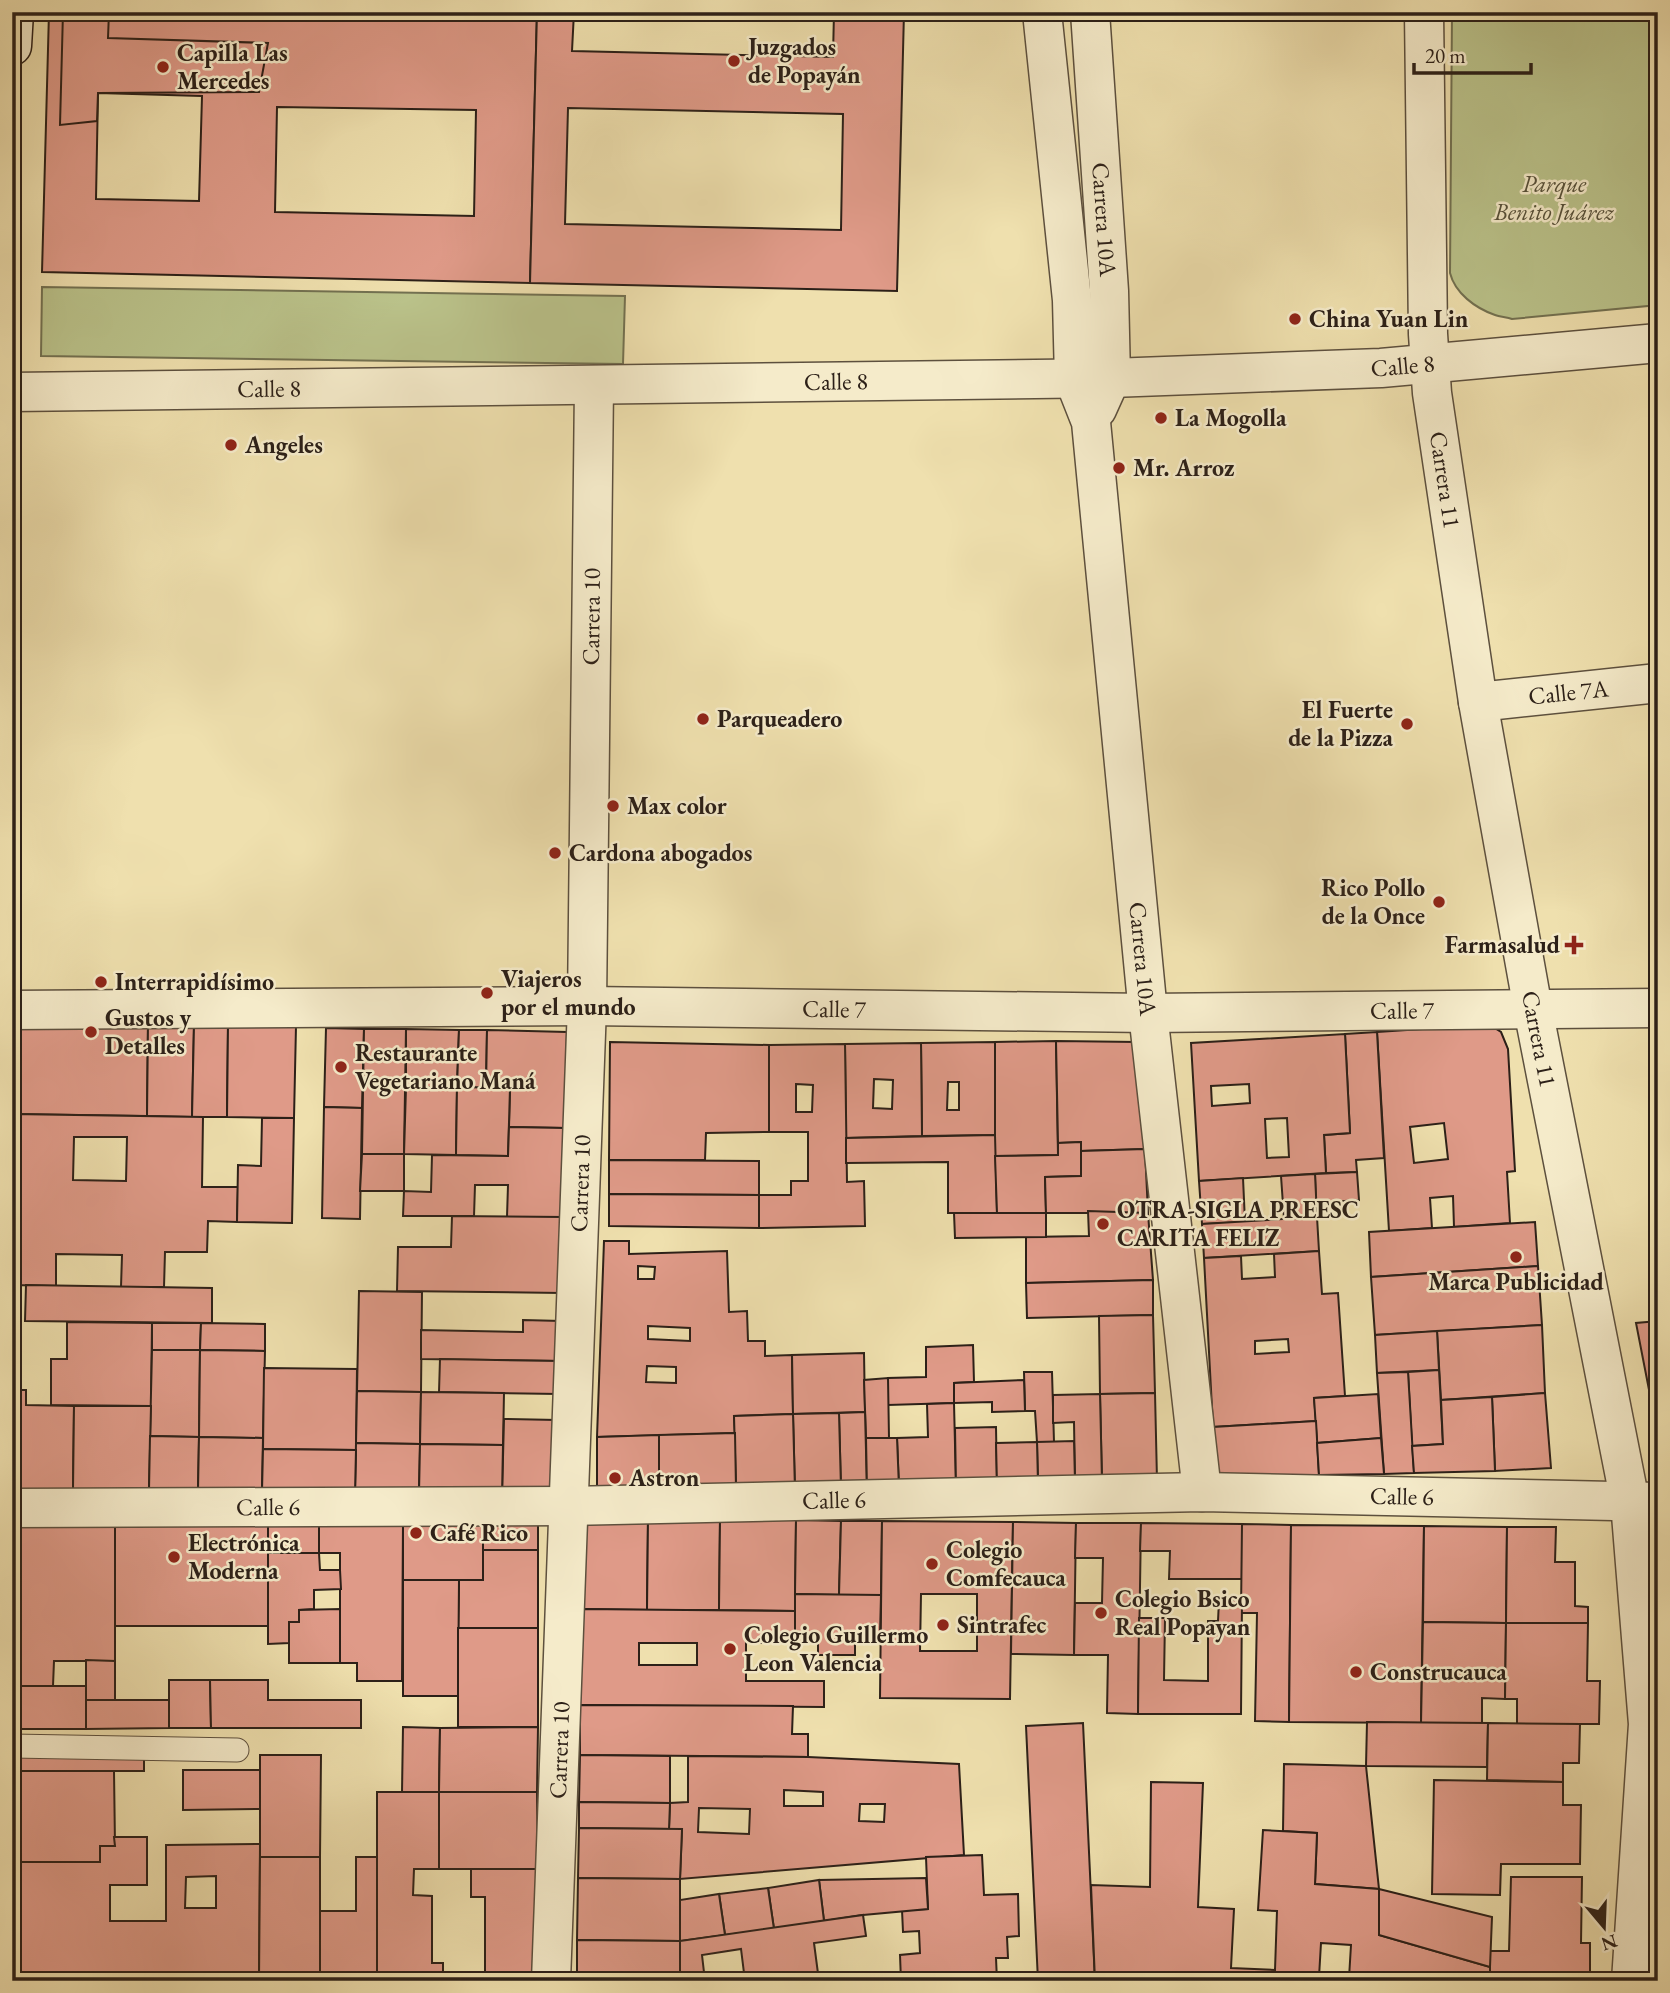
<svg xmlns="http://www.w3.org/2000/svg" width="1670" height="1993" font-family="'EB Garamond',serif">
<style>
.green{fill:#bac28a;stroke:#737151;stroke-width:2}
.building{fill:#df9a88;stroke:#2c2018;stroke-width:2;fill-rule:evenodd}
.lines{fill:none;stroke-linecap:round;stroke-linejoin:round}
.service-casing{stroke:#5d503e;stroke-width:25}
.minor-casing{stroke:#5d503e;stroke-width:41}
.tertiary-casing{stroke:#5d503e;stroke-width:41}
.secondary-casing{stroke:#2c2018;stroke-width:41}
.service{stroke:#f5ebca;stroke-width:23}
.minor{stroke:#f5ebca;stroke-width:38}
.tertiary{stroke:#f5ebca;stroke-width:38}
.secondary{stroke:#f5ebca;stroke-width:38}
.poi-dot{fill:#8f2418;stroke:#f5ebca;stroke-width:2.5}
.labels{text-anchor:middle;stroke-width:5;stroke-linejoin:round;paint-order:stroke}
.poi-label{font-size:24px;font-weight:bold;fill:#2c2018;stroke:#f5ebca;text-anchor:start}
.park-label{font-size:24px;font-style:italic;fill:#57513a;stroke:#f5ebca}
.street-label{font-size:24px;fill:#2c2018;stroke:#f5ebca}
</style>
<rect width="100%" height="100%" fill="#efe0ae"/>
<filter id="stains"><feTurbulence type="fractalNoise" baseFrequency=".00286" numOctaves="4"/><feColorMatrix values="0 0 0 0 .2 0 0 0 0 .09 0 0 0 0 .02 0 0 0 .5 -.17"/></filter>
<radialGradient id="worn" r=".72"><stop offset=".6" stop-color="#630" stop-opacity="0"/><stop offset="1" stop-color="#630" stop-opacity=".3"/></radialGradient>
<g class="green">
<path d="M 1452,12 L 1658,12 L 1658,305 L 1512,319 C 1507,317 1500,317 1495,315 C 1475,308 1455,293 1450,273 Z"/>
<path d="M 42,287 L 625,296 L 623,364 L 41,356 Z"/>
</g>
<g class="building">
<path d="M 49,12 L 537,12 L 530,283 L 42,272 ZM 98,93 L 202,96 L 199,201 L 96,199 ZM 277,107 L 476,110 L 474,216 L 275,212 Z"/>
<path d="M 63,12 L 109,12 L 108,38 L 268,43 L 259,92 L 98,93 L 97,121 L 60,125 Z"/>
<path d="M 537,12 L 574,12 L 572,51 L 833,57 L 834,12 L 904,12 L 897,291 L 530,283 ZM 568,108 L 843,114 L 841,230 L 565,224 Z"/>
<path d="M 12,1022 L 148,1024 L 147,1116 L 12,1114 Z"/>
<path d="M 148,1024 L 194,1025 L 192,1117 L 147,1116 Z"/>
<path d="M 194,1025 L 228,1025 L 227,1117 L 192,1117 Z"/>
<path d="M 228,1025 L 296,1026 L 294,1118 L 227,1117 Z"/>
<path d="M 1482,1025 L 1493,1027 L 1501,1032 L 1508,1049 L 1515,1171 L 1507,1172 L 1510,1223 L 1454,1227 L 1453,1196 L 1430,1198 L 1432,1228 L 1389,1231 L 1377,1032 ZM 1444,1123 L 1448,1159 L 1414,1163 L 1410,1127 Z"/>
<path d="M 326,1028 L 364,1029 L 362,1108 L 324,1107 Z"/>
<path d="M 364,1029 L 406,1029 L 404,1154 L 362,1154 Z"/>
<path d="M 406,1029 L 459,1030 L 457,1087 L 406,1087 Z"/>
<path d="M 459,1030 L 487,1030 L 486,1088 L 457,1087 Z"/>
<path d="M 487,1030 L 567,1032 L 565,1128 L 509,1127 L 510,1088 L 486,1088 Z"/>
<path d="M 1377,1032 L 1384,1158 L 1356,1160 L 1357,1172 L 1326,1173 L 1324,1135 L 1350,1133 L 1345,1034 Z"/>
<path d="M 1345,1034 L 1350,1133 L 1324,1135 L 1326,1173 L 1199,1181 L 1191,1043 ZM 1249,1084 L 1250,1103 L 1212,1106 L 1211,1086 ZM 1287,1118 L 1289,1157 L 1267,1158 L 1265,1119 Z"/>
<path d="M 1056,1041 L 1058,1155 L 995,1156 L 995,1042 Z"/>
<path d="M 1056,1041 L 1138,1042 L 1145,1149 L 1081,1151 L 1081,1142 L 1058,1143 Z"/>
<path d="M 610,1042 L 769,1045 L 769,1132 L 706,1133 L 705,1160 L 609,1160 Z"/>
<path d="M 995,1042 L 995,1135 L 922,1136 L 921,1043 ZM 948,1082 L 959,1082 L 959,1110 L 947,1110 Z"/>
<path d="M 921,1043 L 922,1136 L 846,1138 L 845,1044 ZM 874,1079 L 893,1080 L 892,1109 L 873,1108 Z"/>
<path d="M 845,1044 L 847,1182 L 864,1181 L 865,1226 L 759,1228 L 759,1195 L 791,1195 L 791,1181 L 808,1181 L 808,1132 L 769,1132 L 769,1045 ZM 796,1084 L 813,1085 L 812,1112 L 796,1112 Z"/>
<path d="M 406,1087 L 457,1087 L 456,1155 L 404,1154 Z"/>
<path d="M 457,1087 L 510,1088 L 508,1156 L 456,1155 Z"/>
<path d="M 324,1107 L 362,1108 L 360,1219 L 322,1218 Z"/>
<path d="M 12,1114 L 203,1117 L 202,1187 L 238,1187 L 237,1222 L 208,1221 L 207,1252 L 165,1252 L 164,1287 L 121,1287 L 122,1255 L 56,1254 L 56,1286 L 12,1285 ZM 74,1137 L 127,1137 L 126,1181 L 73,1180 Z"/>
<path d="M 262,1118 L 294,1118 L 292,1223 L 237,1222 L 238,1165 L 261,1166 Z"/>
<path d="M 509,1127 L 565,1128 L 563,1217 L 507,1217 L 508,1185 L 475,1185 L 474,1216 L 403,1216 L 404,1191 L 431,1192 L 432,1155 L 508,1156 Z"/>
<path d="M 995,1135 L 997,1213 L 948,1213 L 948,1162 L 846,1163 L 846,1138 Z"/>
<path d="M 1081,1142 L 1081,1176 L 1045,1177 L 1046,1213 L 997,1213 L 995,1156 L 1058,1155 L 1058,1143 Z"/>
<path d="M 1145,1149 L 1148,1213 L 1046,1213 L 1045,1177 L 1081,1176 L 1081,1151 Z"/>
<path d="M 362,1154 L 404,1154 L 404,1191 L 360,1191 Z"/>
<path d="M 609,1160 L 759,1161 L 759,1195 L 609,1194 Z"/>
<path d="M 1357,1172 L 1359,1200 L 1316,1203 L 1315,1174 Z"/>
<path d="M 1315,1174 L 1317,1217 L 1284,1219 L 1281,1176 Z"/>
<path d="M 1243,1178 L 1245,1222 L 1202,1224 L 1199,1181 Z"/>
<path d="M 609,1194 L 759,1195 L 759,1228 L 609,1226 Z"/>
<path d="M 1088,1211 L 1148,1213 L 1153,1280 L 1026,1283 L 1026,1237 L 1089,1236 Z"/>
<path d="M 954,1213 L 1046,1213 L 1046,1237 L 955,1238 Z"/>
<path d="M 452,1216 L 563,1217 L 562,1293 L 397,1291 L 398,1247 L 451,1247 Z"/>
<path d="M 1317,1217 L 1319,1251 L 1204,1258 L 1202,1224 Z"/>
<path d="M 1535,1222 L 1538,1266 L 1371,1277 L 1369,1232 Z"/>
<path d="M 604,1241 L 629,1241 L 629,1254 L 727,1251 L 729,1312 L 747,1311 L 748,1341 L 765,1341 L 765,1356 L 792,1355 L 793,1414 L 734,1416 L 735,1433 L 597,1437 ZM 638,1266 L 655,1267 L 654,1279 L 638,1279 ZM 648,1326 L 690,1328 L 690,1341 L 648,1339 ZM 647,1366 L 676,1367 L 676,1383 L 646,1382 Z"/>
<path d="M 1319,1251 L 1322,1294 L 1338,1293 L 1345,1396 L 1314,1398 L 1316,1421 L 1213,1427 L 1204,1258 L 1241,1256 L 1242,1279 L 1275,1277 L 1274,1254 ZM 1288,1339 L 1289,1352 L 1255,1354 L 1255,1341 Z"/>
<path d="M 1538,1266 L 1542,1325 L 1375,1335 L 1371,1277 Z"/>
<path d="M 1153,1280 L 1153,1315 L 1027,1318 L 1026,1283 Z"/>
<path d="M 26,1285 L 212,1288 L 212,1323 L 25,1321 Z"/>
<path d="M 359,1291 L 422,1292 L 421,1392 L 357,1391 Z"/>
<path d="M 1153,1315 L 1155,1393 L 1100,1394 L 1099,1316 Z"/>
<path d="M 523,1320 L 561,1321 L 560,1361 L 421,1359 L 421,1330 L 523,1332 Z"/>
<path d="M 1658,1321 L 1658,1436 L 1636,1323 Z"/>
<path d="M 67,1322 L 152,1323 L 151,1406 L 51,1405 L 51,1359 L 67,1359 Z"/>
<path d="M 152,1323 L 201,1323 L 200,1350 L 152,1350 Z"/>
<path d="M 201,1323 L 265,1324 L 265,1351 L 200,1350 Z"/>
<path d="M 1542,1325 L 1545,1393 L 1441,1400 L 1437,1331 Z"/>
<path d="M 1437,1331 L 1439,1370 L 1377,1373 L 1375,1335 Z"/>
<path d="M 973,1345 L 974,1382 L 954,1383 L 954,1403 L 888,1405 L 888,1378 L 926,1377 L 926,1347 Z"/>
<path d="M 152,1350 L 200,1350 L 199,1437 L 150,1436 Z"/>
<path d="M 200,1350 L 265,1351 L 263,1438 L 199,1437 Z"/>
<path d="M 864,1353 L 865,1412 L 793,1414 L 792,1355 Z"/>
<path d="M 440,1359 L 560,1361 L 559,1394 L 439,1392 Z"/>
<path d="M 264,1368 L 357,1369 L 356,1450 L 263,1449 Z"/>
<path d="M 1439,1370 L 1443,1444 L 1412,1446 L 1408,1372 Z"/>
<path d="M 1024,1372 L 1052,1372 L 1054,1442 L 1037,1442 L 1035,1411 L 1025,1411 Z"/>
<path d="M 1408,1372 L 1414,1473 L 1384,1474 L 1377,1373 Z"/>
<path d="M 888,1378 L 889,1438 L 866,1438 L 864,1380 Z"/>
<path d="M 1024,1380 L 1025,1411 L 992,1412 L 992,1402 L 954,1403 L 954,1383 Z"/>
<path d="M 12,1390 L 26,1390 L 26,1405 L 74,1406 L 73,1489 L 12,1489 Z"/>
<path d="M 357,1391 L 421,1392 L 420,1444 L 356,1443 Z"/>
<path d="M 421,1392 L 504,1393 L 503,1445 L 420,1444 Z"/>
<path d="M 1155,1393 L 1157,1480 L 1102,1482 L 1100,1394 Z"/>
<path d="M 1545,1393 L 1551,1468 L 1495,1471 L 1492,1397 Z"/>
<path d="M 1100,1394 L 1102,1482 L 1075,1482 L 1074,1422 L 1053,1423 L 1053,1395 Z"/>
<path d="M 1378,1394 L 1381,1438 L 1317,1443 L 1314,1398 Z"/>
<path d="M 1492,1397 L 1495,1471 L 1414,1473 L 1412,1446 L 1443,1444 L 1441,1400 Z"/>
<path d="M 954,1403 L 956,1486 L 899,1488 L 897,1438 L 928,1437 L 927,1404 Z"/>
<path d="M 74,1406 L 151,1406 L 149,1490 L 73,1489 Z"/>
<path d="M 865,1412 L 867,1489 L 841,1489 L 839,1413 Z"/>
<path d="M 839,1413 L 841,1489 L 795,1491 L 793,1414 Z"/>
<path d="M 793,1414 L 795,1491 L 736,1489 L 734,1416 Z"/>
<path d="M 504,1419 L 557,1420 L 556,1495 L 502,1495 Z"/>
<path d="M 1316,1421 L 1319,1475 L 1219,1477 L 1213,1427 Z"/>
<path d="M 996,1427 L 997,1485 L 956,1486 L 955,1428 Z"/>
<path d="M 735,1433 L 736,1489 L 659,1489 L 659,1435 Z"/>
<path d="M 659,1435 L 659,1489 L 597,1489 L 597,1437 Z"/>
<path d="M 150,1436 L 199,1437 L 198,1490 L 149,1490 Z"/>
<path d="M 199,1437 L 263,1438 L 262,1491 L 198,1490 Z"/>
<path d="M 866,1438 L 897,1438 L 899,1488 L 867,1489 Z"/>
<path d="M 1381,1438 L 1384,1474 L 1319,1475 L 1317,1443 Z"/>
<path d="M 1074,1441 L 1075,1482 L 1038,1484 L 1037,1442 Z"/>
<path d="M 1037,1442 L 1038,1484 L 997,1485 L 996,1443 Z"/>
<path d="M 356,1443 L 420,1444 L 419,1493 L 355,1493 Z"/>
<path d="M 420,1444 L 503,1445 L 502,1495 L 419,1493 Z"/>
<path d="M 263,1449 L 356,1450 L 355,1493 L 262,1491 Z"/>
<path d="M 583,1519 L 648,1519 L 647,1610 L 581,1609 Z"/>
<path d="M 648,1519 L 720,1520 L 719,1610 L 647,1610 Z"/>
<path d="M 720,1520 L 796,1520 L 795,1611 L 719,1610 Z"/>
<path d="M 796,1520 L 841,1521 L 839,1595 L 795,1594 Z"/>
<path d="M 841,1521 L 882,1521 L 881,1595 L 839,1595 Z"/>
<path d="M 882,1521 L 1013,1522 L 1010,1699 L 880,1698 ZM 921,1594 L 977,1594 L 977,1651 L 920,1651 Z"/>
<path d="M 319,1522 L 319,1553 L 268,1553 L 268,1523 Z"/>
<path d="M 319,1522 L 403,1522 L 402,1681 L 357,1681 L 357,1663 L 340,1663 L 340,1553 L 319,1553 Z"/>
<rect x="403" y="1522" width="80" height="58"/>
<rect x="483" y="1522" width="55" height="28"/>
<path d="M 1013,1522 L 1076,1523 L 1074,1655 L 1011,1654 Z"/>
<path d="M 12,1523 L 115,1523 L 115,1661 L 54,1661 L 53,1686 L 12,1686 Z"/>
<rect x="115" y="1523" width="153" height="103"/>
<path d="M 1076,1523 L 1141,1523 L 1138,1714 L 1107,1713 L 1108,1655 L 1074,1655 L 1075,1603 L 1102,1603 L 1103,1558 L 1075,1558 Z"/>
<path d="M 1141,1523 L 1242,1524 L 1242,1579 L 1169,1579 L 1170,1551 L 1140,1551 Z"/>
<path d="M 1242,1524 L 1291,1525 L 1289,1722 L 1255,1721 L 1257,1613 L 1241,1613 Z"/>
<path d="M 1291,1525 L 1424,1526 L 1421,1723 L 1289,1722 Z"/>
<path d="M 1424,1526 L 1507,1527 L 1506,1623 L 1423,1622 Z"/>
<path d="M 1507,1527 L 1556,1527 L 1555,1562 L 1575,1562 L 1575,1606 L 1588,1607 L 1588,1623 L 1506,1623 Z"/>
<path d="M 483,1550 L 538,1550 L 538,1628 L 458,1628 L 459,1580 L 483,1580 Z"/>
<path d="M 268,1553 L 319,1553 L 320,1570 L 340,1570 L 341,1589 L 314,1590 L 314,1609 L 299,1610 L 299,1622 L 289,1622 L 289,1643 L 268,1644 Z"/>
<path d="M 403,1580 L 459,1580 L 458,1696 L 403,1696 Z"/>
<path d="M 795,1594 L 881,1595 L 880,1635 L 855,1635 L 855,1655 L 818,1655 L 818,1643 L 795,1643 Z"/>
<path d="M 1219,1600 L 1242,1600 L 1241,1714 L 1138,1714 L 1139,1618 L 1165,1618 L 1164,1680 L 1208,1681 L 1208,1621 L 1218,1621 Z"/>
<path d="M 340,1609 L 340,1663 L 289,1663 L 289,1622 L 299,1622 L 299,1610 Z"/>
<path d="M 581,1609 L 795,1611 L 795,1643 L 746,1643 L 746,1681 L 824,1681 L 824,1707 L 580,1705 ZM 639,1643 L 697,1643 L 697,1665 L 639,1665 Z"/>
<path d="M 1423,1622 L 1506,1623 L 1505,1699 L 1482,1698 L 1482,1724 L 1421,1723 Z"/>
<path d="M 1506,1623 L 1588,1623 L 1587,1681 L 1600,1681 L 1599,1724 L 1517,1724 L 1517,1699 L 1505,1699 Z"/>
<rect x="458" y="1628" width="80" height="99"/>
<path d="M 86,1660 L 115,1661 L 115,1700 L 86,1700 Z"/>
<path d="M 169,1680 L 210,1680 L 211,1728 L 169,1728 Z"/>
<path d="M 210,1680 L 268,1680 L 268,1700 L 361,1700 L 361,1728 L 211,1728 Z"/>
<rect x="12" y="1686" width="74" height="43"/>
<path d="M 86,1700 L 169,1700 L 169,1728 L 86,1729 Z"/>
<path d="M 580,1705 L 793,1706 L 792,1734 L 808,1734 L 808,1757 L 580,1755 Z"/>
<path d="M 1367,1722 L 1488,1723 L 1487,1767 L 1366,1766 Z"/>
<path d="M 1083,1723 L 1095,1981 L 1038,1981 L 1026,1726 Z"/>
<path d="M 1488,1723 L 1580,1724 L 1579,1763 L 1563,1763 L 1563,1782 L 1487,1780 Z"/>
<path d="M 403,1727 L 440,1728 L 439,1792 L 402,1792 Z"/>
<path d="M 538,1727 L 537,1792 L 439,1792 L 440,1728 Z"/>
<rect x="12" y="1753" width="132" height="18"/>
<path d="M 260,1755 L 321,1755 L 320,1857 L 260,1857 Z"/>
<path d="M 580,1755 L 670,1756 L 670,1803 L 579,1802 Z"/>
<path d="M 688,1756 L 808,1757 L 959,1764 L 964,1855 L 680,1879 L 682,1829 L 669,1829 L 670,1803 L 688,1802 ZM 784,1790 L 823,1792 L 823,1806 L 784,1806 ZM 860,1804 L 885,1804 L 884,1822 L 859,1821 ZM 699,1808 L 750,1809 L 749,1834 L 698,1832 Z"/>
<path d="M 1284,1764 L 1366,1766 L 1379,1889 L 1315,1884 L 1317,1833 L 1283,1831 Z"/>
<path d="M 183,1770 L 260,1770 L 260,1809 L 183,1810 Z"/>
<path d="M 12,1771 L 114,1771 L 115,1846 L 100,1846 L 100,1862 L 12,1862 Z"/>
<path d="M 1434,1780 L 1563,1782 L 1563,1805 L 1581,1805 L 1580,1864 L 1501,1864 L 1500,1895 L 1432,1894 Z"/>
<path d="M 1151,1782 L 1203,1783 L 1198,1907 L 1234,1909 L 1231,1968 L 1275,1970 L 1277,1911 L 1258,1910 L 1263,1830 L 1317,1833 L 1315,1884 L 1379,1889 L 1379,1935 L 1490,1967 L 1490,1981 L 1183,1981 L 1156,1977 L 1156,1981 L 1095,1981 L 1091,1885 L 1150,1887 ZM 1321,1943 L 1351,1945 L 1349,1978 L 1319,1977 Z"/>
<path d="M 377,1792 L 439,1792 L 439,1869 L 414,1869 L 413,1895 L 432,1896 L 432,1963 L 443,1963 L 443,1981 L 377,1981 Z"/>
<path d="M 439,1792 L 537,1792 L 538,1869 L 439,1869 Z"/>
<path d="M 579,1802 L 670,1803 L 669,1829 L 579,1828 Z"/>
<path d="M 579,1828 L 682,1829 L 680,1879 L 578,1878 Z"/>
<path d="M 114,1837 L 147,1837 L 147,1885 L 110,1885 L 110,1921 L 166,1921 L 166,1845 L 260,1844 L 259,1981 L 12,1981 L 12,1862 L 100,1862 L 100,1846 L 115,1846 ZM 216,1876 L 216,1908 L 185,1908 L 186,1877 Z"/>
<path d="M 982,1855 L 984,1895 L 1018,1894 L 1019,1936 L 1007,1937 L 1008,1958 L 996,1958 L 997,1981 L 901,1981 L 900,1955 L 920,1953 L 919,1931 L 903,1932 L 902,1910 L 928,1909 L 926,1857 Z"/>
<path d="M 260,1857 L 320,1857 L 320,1981 L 259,1981 Z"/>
<path d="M 356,1857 L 377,1857 L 377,1981 L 320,1981 L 320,1911 L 356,1911 Z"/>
<path d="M 471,1869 L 538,1869 L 537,1981 L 485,1981 L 485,1897 L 471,1897 Z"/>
<path d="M 1511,1877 L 1582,1877 L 1581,1943 L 1590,1943 L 1590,1981 L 1490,1981 L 1490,1951 L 1509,1951 Z"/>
<path d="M 578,1878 L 680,1879 L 680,1941 L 577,1940 Z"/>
<path d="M 926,1878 L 928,1909 L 863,1915 L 824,1921 L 819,1880 Z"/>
<path d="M 819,1880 L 824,1921 L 774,1929 L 768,1888 Z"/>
<path d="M 768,1888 L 774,1929 L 725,1935 L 719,1894 Z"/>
<path d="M 1379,1889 L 1492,1917 L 1490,1967 L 1379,1935 Z"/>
<path d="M 719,1894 L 725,1935 L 680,1941 L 680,1900 Z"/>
<path d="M 863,1915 L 866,1936 L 814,1943 L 819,1981 L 745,1981 L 741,1949 L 702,1955 L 705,1981 L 680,1981 L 680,1941 Z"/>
<path d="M 577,1940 L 680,1941 L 680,1981 L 577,1981 Z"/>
</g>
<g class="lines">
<g class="service-casing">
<path id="service" d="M 12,1746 L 237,1750"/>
</g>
<g class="minor-casing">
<g id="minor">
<path id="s1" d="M 1042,12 L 1072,300 L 1074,379 L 1091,422 L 1148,1013 L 1202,1492"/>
<path id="s2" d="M 1090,12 L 1109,291 L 1111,378 L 1097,409"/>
<path id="s3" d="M 1424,12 L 1428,334 L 1432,393 L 1478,702 L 1533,1009 L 1630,1502 L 1648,1724 L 1631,1981"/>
<path id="s4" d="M 1478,702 L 1658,683"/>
<path id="s5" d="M 12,1508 L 568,1506 L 1202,1492 L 1658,1502"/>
<path id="s6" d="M 551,1981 L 587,1006 L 594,385"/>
</g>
</g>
<g class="tertiary-casing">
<g id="tertiary">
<path id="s7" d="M 12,392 L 1111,378 L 1381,368 L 1658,343"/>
<path id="s8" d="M 12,1010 L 587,1006 L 1148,1013 L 1658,1008"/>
</g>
</g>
<g class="secondary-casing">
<path id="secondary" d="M 12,46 L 14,12"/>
</g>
<use href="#service" class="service"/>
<use href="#minor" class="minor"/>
<use href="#tertiary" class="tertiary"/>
<use href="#secondary" class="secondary"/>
</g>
<g class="poi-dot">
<circle cx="734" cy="61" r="7"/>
<circle cx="163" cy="67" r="7"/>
<circle cx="1295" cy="319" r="7"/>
<circle cx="1161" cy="418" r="7"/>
<circle cx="231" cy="445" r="7"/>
<circle cx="1119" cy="468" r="7"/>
<circle cx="703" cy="719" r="7"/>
<circle cx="1407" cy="724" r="7"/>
<circle cx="613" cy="806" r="7"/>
<circle cx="555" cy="853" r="7"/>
<circle cx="1439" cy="902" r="7"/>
<path d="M1570.5 934.5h7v7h7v7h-7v7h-7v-7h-7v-7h7z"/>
<circle cx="101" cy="982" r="7"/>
<circle cx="487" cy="993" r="7"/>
<circle cx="91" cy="1032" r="7"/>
<circle cx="341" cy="1067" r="7"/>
<circle cx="1103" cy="1224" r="7"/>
<circle cx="1516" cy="1257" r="7"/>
<circle cx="615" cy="1478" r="7"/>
<circle cx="416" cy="1533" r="7"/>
<circle cx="174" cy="1557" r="7"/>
<circle cx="932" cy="1564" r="7"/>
<circle cx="1101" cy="1613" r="7"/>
<circle cx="943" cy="1625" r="7"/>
<circle cx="730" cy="1649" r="7"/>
<circle cx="1356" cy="1672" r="7"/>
</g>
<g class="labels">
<g class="poi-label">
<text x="748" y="55">Juzgados<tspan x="748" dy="28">de Popayán</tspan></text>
<text x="177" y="61">Capilla Las<tspan x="177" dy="28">Mercedes</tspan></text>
<text x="1309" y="327">China Yuan Lin</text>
<text x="1175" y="426">La Mogolla</text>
<text x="245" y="453">Angeles</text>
<text x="1133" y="476">Mr. Arroz</text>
<text x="1393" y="718" text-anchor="end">El Fuerte<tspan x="1393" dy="28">de la Pizza</tspan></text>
<text x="717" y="727">Parqueadero</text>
<text x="627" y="814">Max color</text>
<text x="569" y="861">Cardona abogados</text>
<text x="1425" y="896" text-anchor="end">Rico Pollo<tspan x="1425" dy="28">de la Once</tspan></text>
<text x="1560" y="953" text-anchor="end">Farmasalud</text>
<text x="501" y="987">Viajeros<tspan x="501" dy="28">por el mundo</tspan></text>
<text x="115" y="990">Interrapidísimo</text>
<text x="105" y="1026">Gustos y<tspan x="105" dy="28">Detalles</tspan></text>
<text x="355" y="1061">Restaurante<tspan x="355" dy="28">Vegetariano Maná</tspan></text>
<text x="1117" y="1218">OTRA-SIGLA PREESC<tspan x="1117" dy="28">CARITA FELIZ</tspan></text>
<text x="1516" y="1290" text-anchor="middle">Marca Publicidad</text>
<text x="629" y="1486">Astron</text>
<text x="430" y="1541">Café Rico</text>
<text x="188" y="1551">Electrónica<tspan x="188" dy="28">Moderna</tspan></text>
<text x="946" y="1558">Colegio<tspan x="946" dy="28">Comfecauca</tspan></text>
<text x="1115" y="1607">Colegio Bsico<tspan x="1115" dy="28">Real Popayan</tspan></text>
<text x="957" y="1633">Sintrafec</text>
<text x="744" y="1643">Colegio Guillermo<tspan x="744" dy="28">Leon Valencia</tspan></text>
<text x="1370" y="1680">Construcauca</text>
</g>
<g class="park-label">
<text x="1554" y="192">Parque<tspan x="1554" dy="28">Benito Juárez</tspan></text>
</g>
<g class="street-label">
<text dy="8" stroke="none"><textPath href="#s2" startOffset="208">Carrera 10A</textPath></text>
<text dy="8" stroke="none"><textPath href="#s7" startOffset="1391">Calle 8</textPath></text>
<text dy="8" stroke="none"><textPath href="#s7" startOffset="824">Calle 8</textPath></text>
<text dy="8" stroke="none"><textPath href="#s7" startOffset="257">Calle 8</textPath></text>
<text dy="8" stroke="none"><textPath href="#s3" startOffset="469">Carrera 11</textPath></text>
<text dy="8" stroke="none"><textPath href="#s6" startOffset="1365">Carrera 10</textPath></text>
<text dy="8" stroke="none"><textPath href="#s4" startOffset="91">Calle 7A</textPath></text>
<text dy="8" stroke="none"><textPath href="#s1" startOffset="954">Carrera 10A</textPath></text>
<text dy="8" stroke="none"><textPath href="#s8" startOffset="822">Calle 7</textPath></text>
<text dy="8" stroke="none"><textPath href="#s8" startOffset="1390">Calle 7</textPath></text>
<text dy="8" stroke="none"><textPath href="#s3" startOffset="1036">Carrera 11</textPath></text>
<text dy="8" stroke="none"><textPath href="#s6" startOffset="798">Carrera 10</textPath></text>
<text dy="8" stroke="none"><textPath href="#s5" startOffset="1390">Calle 6</textPath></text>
<text dy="8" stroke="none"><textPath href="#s5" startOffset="822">Calle 6</textPath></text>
<text dy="8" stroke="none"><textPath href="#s5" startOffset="256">Calle 6</textPath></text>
<text dy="8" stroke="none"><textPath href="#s6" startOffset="231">Carrera 10</textPath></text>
</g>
</g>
<rect width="1670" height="1993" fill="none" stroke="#efe0ae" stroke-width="42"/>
<rect x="14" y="14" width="1642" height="1965" fill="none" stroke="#2c2018" stroke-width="3.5"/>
<rect x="21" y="21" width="1628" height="1951" fill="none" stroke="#2c2018" stroke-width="2"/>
<g transform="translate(1604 1927) rotate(161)" stroke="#f5ebca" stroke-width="5" paint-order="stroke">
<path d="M0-5L12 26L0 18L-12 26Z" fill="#2c2018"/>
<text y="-10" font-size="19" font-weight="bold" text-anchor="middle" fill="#2c2018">N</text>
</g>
<path d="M1414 63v10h117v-10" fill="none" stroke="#2c2018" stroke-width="3.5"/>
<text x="1425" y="63" font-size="21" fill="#2c2018" stroke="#f5ebca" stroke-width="5" paint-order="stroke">20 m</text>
<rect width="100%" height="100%" filter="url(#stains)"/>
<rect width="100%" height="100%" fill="url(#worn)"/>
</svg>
